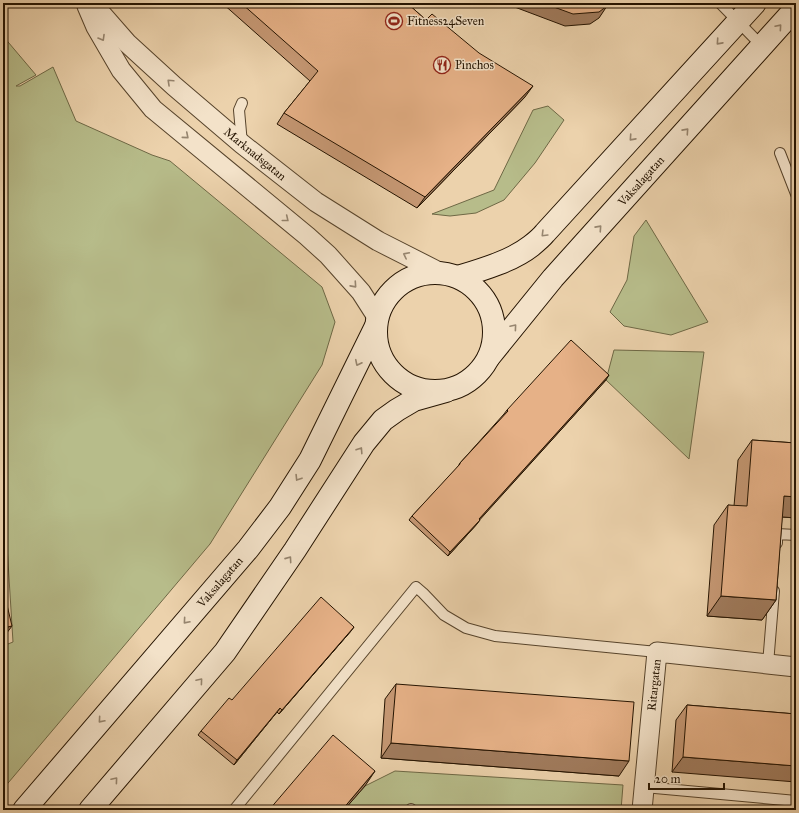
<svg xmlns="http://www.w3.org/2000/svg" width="799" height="813" font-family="'IM FELL Great Primer',serif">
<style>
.green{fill:#b7bc8a;stroke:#6e6845}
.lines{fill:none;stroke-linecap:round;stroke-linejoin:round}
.service-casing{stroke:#56432b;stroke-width:12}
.minor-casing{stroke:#56432b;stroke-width:21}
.secondary-casing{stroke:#241300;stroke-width:24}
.service{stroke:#f3e2c9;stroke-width:10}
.minor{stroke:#f3e2c9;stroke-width:19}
.secondary{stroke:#f3e2c9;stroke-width:22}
.wall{fill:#c69874;stroke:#241300}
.shaded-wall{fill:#a17c5e;stroke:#241300}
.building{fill:#e6b187;stroke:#241300}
.oneway{stroke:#96856f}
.labels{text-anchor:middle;stroke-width:3;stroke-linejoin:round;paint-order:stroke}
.poi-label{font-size:12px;fill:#241300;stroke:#f3e2c9;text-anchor:start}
.street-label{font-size:12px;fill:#241300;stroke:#f3e2c9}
</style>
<rect width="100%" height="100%" fill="#ecd2ac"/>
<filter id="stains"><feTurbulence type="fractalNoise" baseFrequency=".005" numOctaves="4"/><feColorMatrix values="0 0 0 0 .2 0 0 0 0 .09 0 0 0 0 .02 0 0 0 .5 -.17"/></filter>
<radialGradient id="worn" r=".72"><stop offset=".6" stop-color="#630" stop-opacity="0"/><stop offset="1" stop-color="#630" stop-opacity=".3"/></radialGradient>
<g class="green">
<path d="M 3,36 L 36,75 L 16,86 L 20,86 L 53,67 L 76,121 L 152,155 L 170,161 L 322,287 L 335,322 L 322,365 L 210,544 L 3,789 L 3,646 L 13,642 L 3,481 Z"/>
<path d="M 548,106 L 564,120 L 535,163 L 504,200 L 476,213 L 450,216 L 432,214 L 494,190 L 533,110 Z"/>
<path d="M 646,220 L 708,322 L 671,335 L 624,326 L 610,312 L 627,280 L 634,236 Z"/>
<path d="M 614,350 L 704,352 L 689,459 L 606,380 Z"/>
<path d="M 395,771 L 623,785 L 621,810 L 344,810 L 365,786 Z"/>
</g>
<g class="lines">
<g class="service-casing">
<g id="service">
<path d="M 720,3 L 762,46"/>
<path d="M 242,103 L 239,110 L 242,144"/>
<path d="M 780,153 L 796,194"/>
<path d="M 777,543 L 777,534 L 796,535"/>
<path d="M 768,664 L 774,591"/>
<path d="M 644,787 L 796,801"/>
<path d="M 234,810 L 416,587 L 423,593 L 444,615 L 466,628 L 495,636 L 657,652"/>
<path d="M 411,810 L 411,809"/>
</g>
</g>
<g class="minor-casing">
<g id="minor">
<path d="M 92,3 L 127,43 L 174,86 L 242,144 L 316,202 L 378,241 L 441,273"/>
<path d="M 87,6 L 96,27 L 121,70 L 153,109 L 307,236 L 328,255 L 361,292 L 377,317"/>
<path d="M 642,810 L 657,652 L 796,667"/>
</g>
</g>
<g class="secondary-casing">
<g id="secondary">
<circle cx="435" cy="332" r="59"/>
<path d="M 458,277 C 481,270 512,261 531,246 C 536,242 541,238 545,233 L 755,3"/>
<path d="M 489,357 L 553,278 L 796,8"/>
<path d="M 24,810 L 248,549 L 280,507 L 310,460 L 375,328"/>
<path d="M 90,810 L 225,652 L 295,550 L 364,443 L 383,420 L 397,410 L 414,400 L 446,391"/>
</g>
</g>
<use href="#service" class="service"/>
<use href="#minor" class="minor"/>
<use href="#secondary" class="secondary"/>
</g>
<g class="wall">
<path d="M 222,3 L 407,3 L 426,20 L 525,97 L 417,208 L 277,124 L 284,113 L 310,81 Z"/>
<path d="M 606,380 L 479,520 L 477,524 L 448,556 L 409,520 L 412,516 L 457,468 L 460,463 L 504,414 L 507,410 Z"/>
<path d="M 752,440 L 796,443 L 796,518 L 782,517 L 776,600 L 762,620 L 707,616 L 714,525 L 728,505 L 734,506 L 738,460 Z"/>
<path d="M 351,631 L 279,714 L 277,712 L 234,765 L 198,735 L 201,731 L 232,700 Z"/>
<path d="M 396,684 L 619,776 L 381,758 L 385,699 Z"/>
<path d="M 687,705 L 796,714 L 672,772 L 676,720 Z"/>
</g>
<g class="shaded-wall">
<path d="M 504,3 L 614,3 L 607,6 L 599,18 L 590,24 L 565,26 Z"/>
<path d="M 533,86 L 525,97 L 417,208 L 425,197 Z"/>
<path d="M 609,375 L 606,380 L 476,524 L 479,519 Z"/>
<path d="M 784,496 L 796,497 L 796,518 L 770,516 Z"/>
<path d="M 480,520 L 477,524 L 448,556 L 450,552 Z"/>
<path d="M 721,596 L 776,600 L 762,620 L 707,616 Z"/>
<path d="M 12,626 L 6,634 L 3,635 L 3,628 Z"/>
<path d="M 354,627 L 351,631 L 279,714 L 282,710 Z"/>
<path d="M 280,708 L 277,712 L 234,765 L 237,760 Z"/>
<path d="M 391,743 L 629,761 L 619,776 L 381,758 Z"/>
<path d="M 683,757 L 796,766 L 796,782 L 672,772 Z"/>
<path d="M 375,771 L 365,786 L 344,810 L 342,810 Z"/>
</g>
<g class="building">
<path d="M 241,3 L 407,3 L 426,20 L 432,14 L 479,53 L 533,86 L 425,197 L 284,113 L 318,71 Z"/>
<path d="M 543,3 L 608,3 L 607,6 L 599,12 L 573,14 Z"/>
<path d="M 571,340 L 609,375 L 479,519 L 480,520 L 450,552 L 412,516 L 460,464 L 460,463 L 508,411 L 507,410 Z"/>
<path d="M 752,440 L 796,443 L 796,497 L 784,496 L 776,600 L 721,596 L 728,505 L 747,506 Z"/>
<path d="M 321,597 L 354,627 L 282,710 L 280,708 L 237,760 L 201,731 L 229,698 L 232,700 Z"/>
<path d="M 7,605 L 12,626 L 3,628 L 3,606 Z"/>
<path d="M 396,684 L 634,702 L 629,761 L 391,743 Z"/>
<path d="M 687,705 L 796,714 L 796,766 L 683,757 Z"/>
<path d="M 333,735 L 375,771 L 342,810 L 269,810 Z"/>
</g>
<defs><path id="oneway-chevron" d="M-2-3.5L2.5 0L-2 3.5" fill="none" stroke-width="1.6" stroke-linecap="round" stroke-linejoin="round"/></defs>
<g class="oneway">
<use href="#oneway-chevron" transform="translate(779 27) rotate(-49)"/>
<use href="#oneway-chevron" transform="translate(102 38) rotate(60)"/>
<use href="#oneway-chevron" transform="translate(719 42) rotate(132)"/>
<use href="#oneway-chevron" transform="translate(170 82) rotate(-137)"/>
<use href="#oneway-chevron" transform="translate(686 131) rotate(-48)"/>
<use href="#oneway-chevron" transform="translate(186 136) rotate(40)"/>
<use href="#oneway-chevron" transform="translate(632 138) rotate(132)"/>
<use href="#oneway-chevron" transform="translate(286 219) rotate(39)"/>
<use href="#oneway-chevron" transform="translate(599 228) rotate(-48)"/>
<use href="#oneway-chevron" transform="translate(544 234) rotate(135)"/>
<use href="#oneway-chevron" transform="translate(406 255) rotate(-153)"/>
<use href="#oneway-chevron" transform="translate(354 285) rotate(48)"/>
<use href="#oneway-chevron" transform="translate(514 327) rotate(-50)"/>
<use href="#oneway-chevron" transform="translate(358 363) rotate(116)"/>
<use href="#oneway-chevron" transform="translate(360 450) rotate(-57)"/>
<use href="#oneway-chevron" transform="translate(298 478) rotate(122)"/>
<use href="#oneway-chevron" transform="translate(289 559) rotate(-55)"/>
<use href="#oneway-chevron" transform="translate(186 621) rotate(131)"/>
<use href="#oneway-chevron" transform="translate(200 681) rotate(-50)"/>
<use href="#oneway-chevron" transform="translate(101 720) rotate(131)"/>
<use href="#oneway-chevron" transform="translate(115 780) rotate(-50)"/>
</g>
<defs>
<g id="stadium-ring" transform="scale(0.9)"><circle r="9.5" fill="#f3e2c9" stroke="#8f2418" stroke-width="1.5"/><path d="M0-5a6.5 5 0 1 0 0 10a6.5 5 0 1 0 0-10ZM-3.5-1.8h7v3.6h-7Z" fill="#8f2418"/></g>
<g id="restaurant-ring" transform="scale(0.9)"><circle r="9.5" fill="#f3e2c9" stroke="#8f2418" stroke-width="1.5"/><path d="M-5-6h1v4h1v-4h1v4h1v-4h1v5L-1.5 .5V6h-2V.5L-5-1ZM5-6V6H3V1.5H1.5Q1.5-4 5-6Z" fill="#8f2418"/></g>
</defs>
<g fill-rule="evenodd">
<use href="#stadium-ring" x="394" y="21"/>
<use href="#restaurant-ring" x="442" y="65"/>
</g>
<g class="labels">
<g class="poi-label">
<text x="407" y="25">Fitness24Seven</text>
<text x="455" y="69">Pinchos</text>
</g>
<g class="street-label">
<text transform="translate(255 154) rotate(39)" y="4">Marknadsgatan</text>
<text transform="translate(641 181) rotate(-48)" y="4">Vaksalagatan</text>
<text transform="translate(220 582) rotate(-49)" y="4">Vaksalagatan</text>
<text transform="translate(654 685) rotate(-84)" y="4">Ritargatan</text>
</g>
</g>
<rect width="799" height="813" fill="none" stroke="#ecd2ac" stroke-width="16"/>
<rect x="4" y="4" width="791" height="805" fill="none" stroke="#241300" stroke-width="2"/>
<rect x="8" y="8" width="783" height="797" fill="none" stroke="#241300"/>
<path d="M649 783v6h75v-6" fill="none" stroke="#241300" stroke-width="2"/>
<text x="655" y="783" font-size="12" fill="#241300" stroke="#f3e2c9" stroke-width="3" paint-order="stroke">20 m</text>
<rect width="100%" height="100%" filter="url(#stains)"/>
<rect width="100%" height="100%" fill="url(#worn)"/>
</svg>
